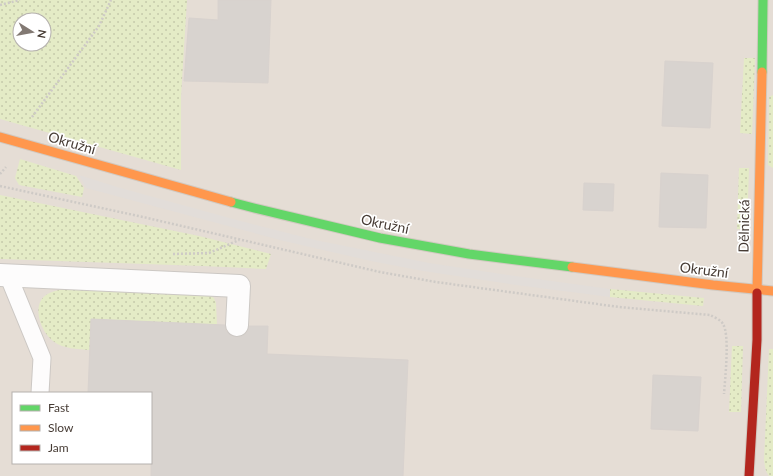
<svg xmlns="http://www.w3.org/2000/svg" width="773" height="476" font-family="Lato,sans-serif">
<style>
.residential{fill:#e5ddd5;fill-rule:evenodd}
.grass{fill:url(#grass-dots);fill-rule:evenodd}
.parking{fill:#e2ddd9}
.building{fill:#d8d3cf;stroke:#d8d2ce}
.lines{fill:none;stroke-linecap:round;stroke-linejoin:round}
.lane-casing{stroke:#ccc8c4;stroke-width:19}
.street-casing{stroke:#ccc8c4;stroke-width:24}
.fast-casing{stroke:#d1c9c0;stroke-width:11}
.slow-casing{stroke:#d1c9c0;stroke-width:11}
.jam-casing{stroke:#d1c9c0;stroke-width:11}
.path{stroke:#cecac6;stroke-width:2.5;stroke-dasharray:2 2;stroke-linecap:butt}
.lane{stroke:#fdfcfc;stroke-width:17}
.street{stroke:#fdfcfc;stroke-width:22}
.fast{stroke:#63d668;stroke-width:9}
.slow{stroke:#ff974d;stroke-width:9}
.jam{stroke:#b3261e;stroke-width:9}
.labels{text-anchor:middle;stroke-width:3.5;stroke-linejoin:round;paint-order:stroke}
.street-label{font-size:14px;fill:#463b34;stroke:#fff}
</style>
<defs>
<pattern id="grass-dots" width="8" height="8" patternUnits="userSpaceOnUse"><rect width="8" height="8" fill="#e4ebc6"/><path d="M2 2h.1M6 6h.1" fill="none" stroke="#c5caab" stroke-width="1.8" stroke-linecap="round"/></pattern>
</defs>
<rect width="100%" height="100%" fill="#f0ece8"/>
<path class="residential" d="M 0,0 L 773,0 L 773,476 L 0,476 ZM 20,20 L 44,20 L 44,44 L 20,44 ZM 13,393 L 151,393 L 151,463 L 13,463 Z"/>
<g class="grass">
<path d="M 0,0 L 187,0 L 181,96 L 181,170 L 0,119 ZM 20,20 L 44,20 L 44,44 L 20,44 Z"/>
<path d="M 744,58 L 755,58 L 752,134 L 740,133 Z"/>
<path d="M 773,95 L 773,168 L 768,165 L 769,97 Z"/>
<path d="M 20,159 L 76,176 L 84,188 L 82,197 L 19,185 L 15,178 Z"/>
<path d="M 739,168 L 749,168 L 747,229 L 737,229 Z"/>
<path d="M 0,195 L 199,236 L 271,254 L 266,269 L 203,266 L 0,259 Z"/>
<path d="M 70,289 L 209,295 L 214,298 L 216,303 L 217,325 L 91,319 L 90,350 C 78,349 63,349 53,341 C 41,332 31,305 46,295 C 54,290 62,289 70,289 Z"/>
<path d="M 610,289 L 704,298 L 703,306 L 610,297 Z"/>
<path d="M 732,346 L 743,346 L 741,412 L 729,412 Z"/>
<path d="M 769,349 L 773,349 L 773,476 L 769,476 C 765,471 765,466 764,460 Z"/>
</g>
<path class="parking" d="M 79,175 L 117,187 L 233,219 L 315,240 L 429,263 L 508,275 L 610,289 L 610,297 L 516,285 L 423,271 L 371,261 L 284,241 L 86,188 Z"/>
<g class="building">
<path d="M 218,0 L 271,0 L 268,83 L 184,81 L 189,18 L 218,20 Z"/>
<path d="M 665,61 L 713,63 L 710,128 L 662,126 Z"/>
<path d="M 661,173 L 708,175 L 706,228 L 659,227 Z"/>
<path d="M 584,183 L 614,184 L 613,211 L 583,210 Z"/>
<path d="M 91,319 L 225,325 L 226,331 L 230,335 L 237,337 L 243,336 L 247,332 L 249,326 L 268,326 L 267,354 L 408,360 L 403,476 L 151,476 L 151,393 L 88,393 Z"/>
<path d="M 653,375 L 701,377 L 698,431 L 651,429 Z"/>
</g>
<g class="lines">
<g class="lane-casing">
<path id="lane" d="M 8,275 L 42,358 L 40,393"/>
</g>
<g class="street-casing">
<path id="street" d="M 0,275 L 239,286 L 237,325"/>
</g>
<g class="fast-casing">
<g id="fast">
<path d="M 762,72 L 763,0"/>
<path d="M 231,202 L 254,208 L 380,238 L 469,254 L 572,267"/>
</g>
</g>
<g class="slow-casing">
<g id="slow">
<path d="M 0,137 L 231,202"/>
<path d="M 572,267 L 713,285 L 773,291"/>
<path d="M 757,293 L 762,72"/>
</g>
</g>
<g class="jam-casing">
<path id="jam" d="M 749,476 L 757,340 L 757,293"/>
</g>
<g class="path">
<path d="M 0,5 L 20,0"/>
<path d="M 32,117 L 99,26 L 111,0"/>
<path d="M 0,174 L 6,167"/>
<path d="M 0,186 L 143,217 L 380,272 L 436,282 L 619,307 L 710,315 C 714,317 721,320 723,324 C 730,335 725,379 724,394"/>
<path d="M 173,254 L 209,253 L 239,240"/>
</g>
<use href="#lane" class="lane"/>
<use href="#street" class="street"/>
<use href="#fast" class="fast"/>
<use href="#slow" class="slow"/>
<use href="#jam" class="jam"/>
</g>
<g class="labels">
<g class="street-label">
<text transform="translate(72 143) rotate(16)" y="5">Okružní</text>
<text transform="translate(385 224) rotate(12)" y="5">Okružní</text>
<text transform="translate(744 226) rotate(-89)" y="5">Dělnická</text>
<text transform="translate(704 270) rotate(7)" y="5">Okružní</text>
</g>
</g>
<rect x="12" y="392" width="140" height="72" fill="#ffffff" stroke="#b5b1ae"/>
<rect x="20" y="405" width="20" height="6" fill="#63d668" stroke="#b5b1ae"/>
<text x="48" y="412" font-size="12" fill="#463b34">Fast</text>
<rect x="20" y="425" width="20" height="6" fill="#ff974d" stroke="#b5b1ae"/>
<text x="48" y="432" font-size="12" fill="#463b34">Slow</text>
<rect x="20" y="445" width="20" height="6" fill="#b3261e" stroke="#b5b1ae"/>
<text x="48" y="452" font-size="12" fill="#463b34">Jam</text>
<g transform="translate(32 32) rotate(101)"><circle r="19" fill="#ffffff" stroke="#b5b1ae"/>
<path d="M0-3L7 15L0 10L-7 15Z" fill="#827973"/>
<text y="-6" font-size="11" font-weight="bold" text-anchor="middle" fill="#463b34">N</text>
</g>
</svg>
